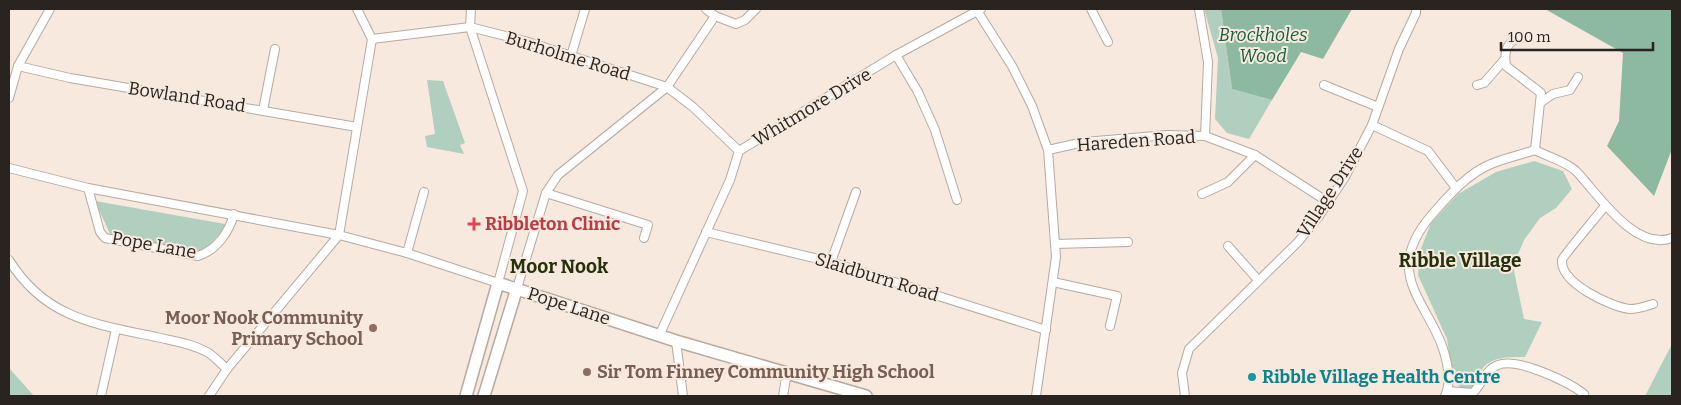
<svg xmlns="http://www.w3.org/2000/svg" width="1681" height="405" font-family="Bitter,serif">
<style>
.green{fill:#b1cfbe}
.forest{fill:#8db9a1}
.lines{fill:none;stroke-linecap:round;stroke-linejoin:round}
.street-casing{stroke:#b7aa9f;stroke-width:10}
.secondary-casing{stroke:#b7aa9f;stroke-width:14}
.street{stroke:#fff;stroke-width:8}
.secondary{stroke:#fff;stroke-width:11}
.health-dot{fill:#e0444e;stroke:#f7e9dd;stroke-width:2}
.education-dot{fill:#8d6e63;stroke:#f7e9dd;stroke-width:2}
.culture-dot{fill:#0f9aa8;stroke:#f7e9dd;stroke-width:2}
.labels{text-anchor:middle;stroke-width:4;stroke-linejoin:round;paint-order:stroke}
.park-label{font-size:18px;font-style:italic;fill:#166041;stroke:#f7e9dd}
.street-label{font-size:18px;fill:#292420;stroke:#f7e9dd}
.health-label{font-size:18px;font-weight:bold;fill:#be3a42;stroke:#f7e9dd;text-anchor:start}
.education-label{font-size:18px;font-weight:bold;fill:#785e54;stroke:#f7e9dd;text-anchor:end}
.culture-label{font-size:18px;font-weight:bold;fill:#0d838f;stroke:#f7e9dd;text-anchor:start}
.neighbourhood-label{font-size:19px;font-weight:bold;fill:#24310c;stroke:#f7e9dd}
</style>
<rect width="100%" height="100%" fill="#f7e9dd"/>
<g class="green">
<path d="M 1204,9 L 1221,9 L 1232,89 L 1272,100 L 1249,139 L 1227,133 L 1215,119 L 1218,58 Z"/>
<path d="M 427,80 L 443,81 L 465,143 L 460,145 L 464,154 L 427,147 L 425,136 L 435,134 Z"/>
<path d="M 1534,161 L 1563,171 L 1572,189 L 1556,208 L 1540,218 L 1524,240 L 1513,266 L 1524,319 L 1542,322 L 1525,357 C 1511,357 1489,356 1481,371 C 1478,377 1478,383 1473,389 L 1464,390 L 1453,381 L 1447,339 L 1418,275 L 1420,251 L 1431,223 L 1458,194 L 1496,172 Z"/>
<path d="M 95,201 L 225,224 L 226,227 L 204,251 L 111,236 Z"/>
<path d="M 1672,344 L 1672,396 L 1645,396 Z"/>
<path d="M 9,368 L 34,396 L 9,396 Z"/>
</g>
<g class="forest">
<path d="M 1221,9 L 1352,9 L 1323,59 L 1301,52 L 1272,100 L 1232,89 Z"/>
<path d="M 1545,9 L 1672,9 L 1672,149 L 1654,196 L 1607,146 L 1619,121 L 1623,53 Z"/>
</g>
<g class="lines">
<g class="street-casing">
<g id="street">
<path d="M 706,9 L 715,16 L 736,24 L 745,20 L 756,9"/>
<path d="M 976,9 L 1012,66 L 1032,106 L 1048,150 L 1056,257 L 1036,396"/>
<path d="M 1091,9 L 1108,42"/>
<path d="M 1199,9 L 1208,62 L 1205,136"/>
<path d="M 1528,37 C 1510,37 1503,47 1506,66 L 1541,93 L 1535,150"/>
<path d="M 372,39 L 470,27 L 525,41 L 667,87 L 693,107 L 739,151"/>
<path d="M 896,55 L 918,92 L 935,130 L 957,200"/>
<path d="M 571,56 L 585,9"/>
<path d="M 18,66 L 70,78 L 357,127"/>
<path d="M 1324,85 L 1378,107"/>
<path d="M 1477,85 L 1484,83 L 1505,59"/>
<path d="M 9,98 L 18,66 L 50,9"/>
<path d="M 1540,103 L 1553,94 L 1570,90 L 1578,77"/>
<path d="M 263,110 L 275,49"/>
<path d="M 1372,125 L 1428,151 L 1456,188"/>
<path d="M 1048,150 L 1084,142 L 1167,135 L 1205,136 L 1255,155 L 1328,202"/>
<path d="M 9,168 L 88,188 L 339,235 L 407,253 L 498,283 L 523,191 L 470,27 L 471,9"/>
<path d="M 88,188 L 100,232 L 105,238 L 198,256 C 217,250 229,232 234,214"/>
<path d="M 546,193 L 648,225 L 644,238"/>
<path d="M 1202,194 L 1228,182 L 1255,155"/>
<path d="M 1605,206 C 1599,214 1563,256 1562,260 C 1560,283 1611,307 1630,309 C 1638,309 1646,306 1653,304"/>
<path d="M 706,232 L 831,262 L 1046,330"/>
<path d="M 1055,244 L 1128,242"/>
<path d="M 1228,246 L 1258,280"/>
<path d="M 407,253 L 424,192"/>
<path d="M 9,260 C 45,318 94,324 156,337 C 173,341 191,343 207,352 C 214,356 221,364 227,369"/>
<path d="M 831,262 L 856,192"/>
<path d="M 1053,282 L 1117,296 L 1110,326"/>
<path d="M 517,288 L 546,193 L 558,175 L 667,87 L 715,16"/>
<path d="M 659,336 L 730,180 L 739,151 L 896,55 L 981,9"/>
<path d="M 676,341 L 683,396"/>
<path d="M 1448,391 L 1473,393 C 1482,384 1485,370 1498,365 C 1517,357 1569,382 1584,394"/>
<path d="M 101,396 L 116,329"/>
<path d="M 209,396 L 227,369 L 339,235 L 372,39 L 357,9"/>
<path d="M 783,396 L 787,372"/>
<path d="M 1185,396 L 1182,373 L 1189,349 L 1298,242 L 1319,216 L 1345,177 L 1372,125 L 1399,49 L 1416,13 L 1416,9"/>
<path d="M 1445,396 C 1449,388 1449,379 1448,370 C 1440,305 1372,280 1436,210 C 1451,193 1469,173 1491,164 C 1505,158 1520,155 1535,150 C 1548,157 1565,161 1576,171 C 1598,194 1635,252 1672,238"/>
</g>
</g>
<g class="secondary-casing">
<g id="secondary">
<path d="M 466,396 L 498,283 L 676,341 L 866,396"/>
<path d="M 484,396 L 517,288"/>
</g>
</g>
<use href="#street" class="street"/>
<use href="#secondary" class="secondary"/>
</g>
<path class="health-dot" d="M471.5 216.5h5v5h5v5h-5v5h-5v-5h-5v-5h5z"/>
<g class="education-dot">
<circle cx="373" cy="328" r="5"/>
<circle cx="587" cy="372" r="5"/>
</g>
<circle class="culture-dot" cx="1252" cy="377" r="5"/>
<g class="labels">
<g class="park-label">
<text x="1263" y="41">Brockholes<tspan x="1263" dy="21">Wood</tspan></text>
</g>
<g class="street-label">
<text transform="translate(568 56) rotate(17)" y="6">Burholme Road</text>
<text transform="translate(187 97) rotate(9)" y="6">Bowland Road</text>
<text transform="translate(812 107) rotate(-31)" y="6">Whitmore Drive</text>
<text transform="translate(1136 141) rotate(-4)" y="6">Hareden Road</text>
<text transform="translate(1330 192) rotate(-57)" y="6">Village Drive</text>
<text transform="translate(154 245) rotate(10)" y="6">Pope Lane</text>
<text transform="translate(877 277) rotate(17)" y="6">Slaidburn Road</text>
<text transform="translate(569 306) rotate(18)" y="6">Pope Lane</text>
</g>
<g class="health-label">
<text x="485" y="230">Ribbleton Clinic</text>
</g>
<g class="education-label">
<text x="363" y="324">Moor Nook Community<tspan x="363" dy="21">Primary School</tspan></text>
<text x="597" y="378" text-anchor="start">Sir Tom Finney Community High School</text>
</g>
<g class="culture-label">
<text x="1262" y="383">Ribble Village Health Centre</text>
</g>
<g class="neighbourhood-label">
<text x="1460" y="267">Ribble Village</text>
<text x="559" y="273">Moor Nook</text>
</g>
</g>
<rect width="1681" height="405" fill="none" stroke="#292420" stroke-width="20"/>
<path d="M1501 42v8h152v-8" fill="none" stroke="#292420" stroke-width="2.5"/>
<text x="1508" y="42" font-size="15" fill="#292420" stroke="#f7e9dd" stroke-width="4" paint-order="stroke">100 m</text>
</svg>
